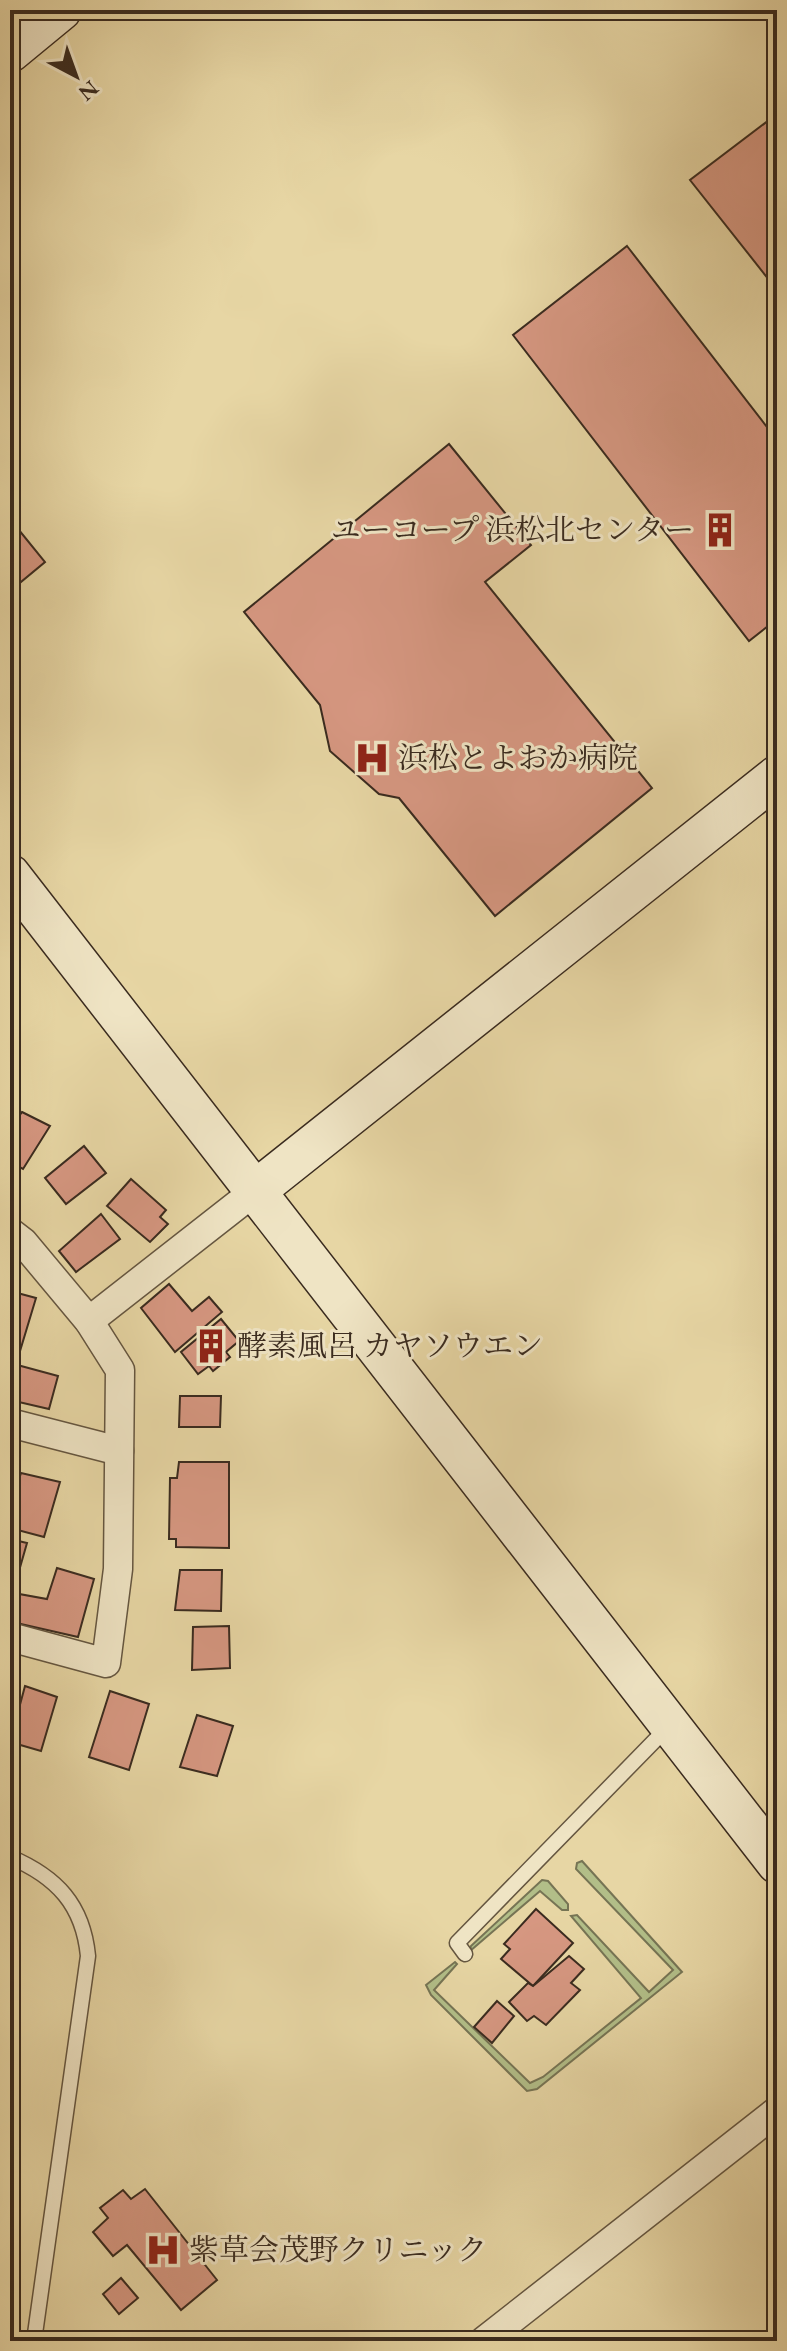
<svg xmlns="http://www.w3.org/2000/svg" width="787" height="2351" font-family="'EB Garamond','Noto Serif JP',serif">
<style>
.green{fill:#b2be88;stroke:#767454;stroke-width:2}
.building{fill:#d69781;stroke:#3a2b1f;stroke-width:2}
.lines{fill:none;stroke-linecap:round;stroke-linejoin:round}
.lane-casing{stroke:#655640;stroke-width:17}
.street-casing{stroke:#655640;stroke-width:31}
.secondary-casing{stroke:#3a2b1f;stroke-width:43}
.lane{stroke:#efe4c4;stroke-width:14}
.street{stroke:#efe4c4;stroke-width:28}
.secondary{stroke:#efe4c4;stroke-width:40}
.labels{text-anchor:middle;stroke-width:6;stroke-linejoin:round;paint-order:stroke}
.poi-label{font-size:30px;fill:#3a2b1f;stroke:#efe4c4;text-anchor:start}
</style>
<rect width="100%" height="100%" fill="#e7d6a4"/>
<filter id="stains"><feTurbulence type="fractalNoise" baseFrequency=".0025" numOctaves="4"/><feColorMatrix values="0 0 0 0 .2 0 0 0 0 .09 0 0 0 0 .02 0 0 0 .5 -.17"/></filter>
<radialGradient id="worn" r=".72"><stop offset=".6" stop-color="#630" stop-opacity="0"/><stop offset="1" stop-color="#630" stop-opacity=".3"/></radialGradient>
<g class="green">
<path d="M 582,1861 L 682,1972 L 537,2089 L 527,2091 L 431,1995 L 426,1985 L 455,1962 L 457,1964 L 434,1990 L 530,2083 L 543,2077 L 641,1998 L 571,1916 L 577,1915 L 649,1992 L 673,1970 L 576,1869 L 577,1863 Z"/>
<path d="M 542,1880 L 548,1881 L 568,1904 L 568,1910 L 562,1910 L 540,1891 L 470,1951 L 471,1946 Z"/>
</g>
<g class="building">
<path d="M 777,114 L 777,290 L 690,180 Z"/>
<path d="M 627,246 L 777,440 L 777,619 L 749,641 L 513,335 Z"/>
<path d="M 449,444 L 531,545 L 485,582 L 652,788 L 495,916 L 399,798 L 379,794 L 330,751 L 320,705 L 244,612 Z"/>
<path d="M 10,519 L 45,562 L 10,591 Z"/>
<path d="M 22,1112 L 50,1126 L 23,1169 L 10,1162 L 10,1129 Z"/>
<path d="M 84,1146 L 106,1173 L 66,1204 L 45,1178 Z"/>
<path d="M 131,1179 L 166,1210 L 160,1217 L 168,1224 L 150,1242 L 107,1206 Z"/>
<path d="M 101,1214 L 120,1239 L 76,1272 L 59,1251 Z"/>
<path d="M 169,1284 L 192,1311 L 209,1297 L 222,1312 L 175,1352 L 141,1308 Z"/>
<path d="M 10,1291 L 36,1298 L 20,1351 L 10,1349 Z"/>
<path d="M 221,1319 L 239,1341 L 226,1352 L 230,1357 L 213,1371 L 209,1366 L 198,1374 L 181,1352 Z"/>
<path d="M 10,1363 L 58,1376 L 49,1409 L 10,1400 Z"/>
<path d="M 180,1396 L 221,1396 L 220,1427 L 179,1427 Z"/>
<path d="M 179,1462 L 229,1462 L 229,1548 L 176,1547 L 176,1539 L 169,1539 L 170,1478 L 177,1478 Z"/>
<path d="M 21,1473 L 60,1482 L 44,1537 L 10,1528 L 10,1507 Z"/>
<path d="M 10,1539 L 27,1543 L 13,1592 L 10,1592 Z"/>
<path d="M 57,1568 L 94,1579 L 78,1637 L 12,1622 L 19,1594 L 47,1599 Z"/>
<path d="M 180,1570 L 222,1570 L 221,1611 L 175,1610 Z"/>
<path d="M 229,1626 L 230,1668 L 192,1670 L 193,1627 Z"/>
<path d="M 25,1686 L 57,1697 L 41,1751 L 10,1742 Z"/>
<path d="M 110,1691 L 149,1704 L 129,1770 L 89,1757 Z"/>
<path d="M 197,1715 L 233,1726 L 217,1776 L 180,1767 Z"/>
<path d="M 536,1909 L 573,1943 L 533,1986 L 501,1959 L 510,1949 L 504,1944 Z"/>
<path d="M 569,1956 L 584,1969 L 571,1983 L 580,1990 L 546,2025 L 534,2016 L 527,2021 L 509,2002 L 528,1983 L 533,1986 Z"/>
<path d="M 497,2001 L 514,2016 L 492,2043 L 474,2027 Z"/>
<path d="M 145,2189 L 217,2280 L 181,2310 L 127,2245 L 113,2256 L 93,2232 L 108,2218 L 100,2208 L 123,2190 L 131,2199 Z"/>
<path d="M 121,2278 L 138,2298 L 119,2314 L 103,2294 Z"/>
</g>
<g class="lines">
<g class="lane-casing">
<g id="lane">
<path d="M 10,1857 C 57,1877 83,1905 88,1956 L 34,2341"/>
<path d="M 465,1954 L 457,1943 L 668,1727"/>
</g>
</g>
<g class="street-casing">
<g id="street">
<path d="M 10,1232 L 23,1242 L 89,1321 L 120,1370 L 118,1569 L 106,1663 L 10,1637"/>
<path d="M 89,1321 L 255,1191"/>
<path d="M 10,1423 L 119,1451"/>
<path d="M 484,2341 L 777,2111"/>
</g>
</g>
<g class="secondary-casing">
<g id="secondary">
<path d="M 10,52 L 61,10"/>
<path d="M 10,875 L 777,1863"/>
<path d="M 255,1191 L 777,776"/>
</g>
</g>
<use href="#lane" class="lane"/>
<use href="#street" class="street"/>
<use href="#secondary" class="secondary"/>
</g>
<defs>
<g id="building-bare" transform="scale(2.76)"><path d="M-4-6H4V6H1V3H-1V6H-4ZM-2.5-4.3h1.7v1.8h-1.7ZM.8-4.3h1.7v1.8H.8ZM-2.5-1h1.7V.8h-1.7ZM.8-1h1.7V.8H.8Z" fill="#8f2418" stroke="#efe4c4" stroke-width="2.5" paint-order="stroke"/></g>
<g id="hospital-bare" transform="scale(2.76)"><path d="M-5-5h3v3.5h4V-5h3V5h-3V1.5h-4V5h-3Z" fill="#8f2418" stroke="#efe4c4" stroke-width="2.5" paint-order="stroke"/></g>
</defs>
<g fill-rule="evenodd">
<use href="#building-bare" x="720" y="530"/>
<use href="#hospital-bare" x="372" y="758"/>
<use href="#building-bare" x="211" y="1346"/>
<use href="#hospital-bare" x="163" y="2250"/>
</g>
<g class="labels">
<g class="poi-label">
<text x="694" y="540" text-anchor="end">ユーコープ 浜松北センター</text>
<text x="398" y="768">浜松とよおか病院</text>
<text x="237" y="1356">酵素風呂 カヤソウエン</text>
<text x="189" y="2260">紫草会茂野クリニック</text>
</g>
</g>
<rect width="787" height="2351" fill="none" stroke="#e7d6a4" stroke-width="40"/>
<rect x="12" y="12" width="763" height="2327" fill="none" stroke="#3a2b1f" stroke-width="4"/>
<rect x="20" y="20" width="747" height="2311" fill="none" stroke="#3a2b1f" stroke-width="2"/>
<g transform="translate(76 76) rotate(139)" stroke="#efe4c4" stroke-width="6" paint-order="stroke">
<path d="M0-6L14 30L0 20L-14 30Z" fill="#3a2b1f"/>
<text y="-12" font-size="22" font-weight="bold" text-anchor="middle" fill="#3a2b1f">N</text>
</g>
<rect width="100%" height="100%" filter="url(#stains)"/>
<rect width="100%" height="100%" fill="url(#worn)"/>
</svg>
